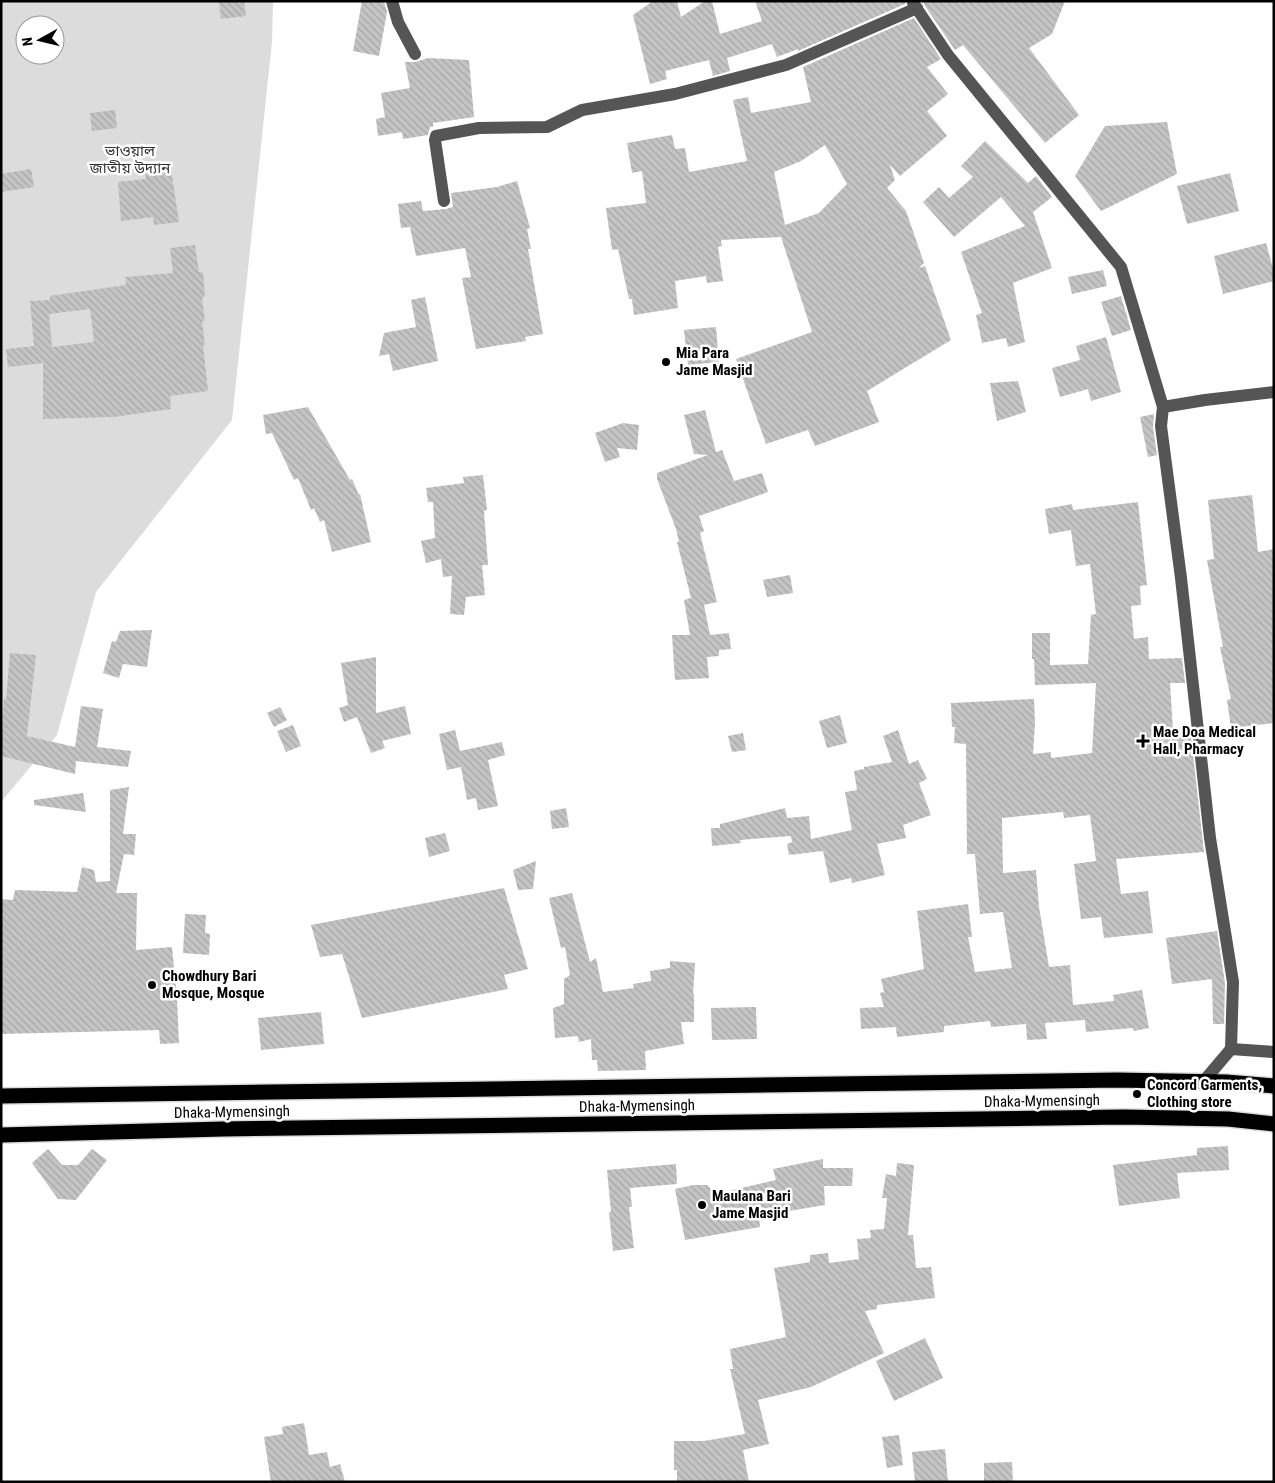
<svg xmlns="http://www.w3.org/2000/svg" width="1275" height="1483" font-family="'Roboto Condensed','Noto Sans Bengali',sans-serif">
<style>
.green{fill:#dcdcdc;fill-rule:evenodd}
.building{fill:url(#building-back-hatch);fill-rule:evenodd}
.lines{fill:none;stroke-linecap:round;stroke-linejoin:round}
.highway-casing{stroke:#dbdbdb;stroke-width:18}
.minor{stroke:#555;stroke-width:12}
.highway{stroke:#000;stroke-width:15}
.poi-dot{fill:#000;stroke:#fff;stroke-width:2}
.labels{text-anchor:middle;stroke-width:5;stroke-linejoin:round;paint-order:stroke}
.park-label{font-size:15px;fill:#333;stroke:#fff}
.poi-label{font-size:15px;font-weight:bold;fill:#000;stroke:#fff;text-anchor:start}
.street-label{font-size:15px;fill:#000;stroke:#fff}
</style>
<defs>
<pattern id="building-back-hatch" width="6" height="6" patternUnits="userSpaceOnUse" patternTransform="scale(1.25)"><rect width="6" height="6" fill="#c4c4c4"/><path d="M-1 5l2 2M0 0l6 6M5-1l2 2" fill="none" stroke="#a7a7a7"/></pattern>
</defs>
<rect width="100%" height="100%" fill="#fff"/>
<path class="green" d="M 1,1 L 273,1 L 272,42 L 232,420 L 96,592 L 57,735 L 1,802 ZM 25,25 L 55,25 L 55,55 L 25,55 Z"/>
<g class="building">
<path d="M 219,1 L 244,1 L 246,16 L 221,19 Z"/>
<path d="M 362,1 L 384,1 L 387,12 L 379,56 L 353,51 Z"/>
<path d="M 653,1 L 677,1 L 681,17 L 705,1 L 712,1 L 720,34 L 762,21 L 755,1 L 905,1 L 905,4 L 798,51 L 798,49 L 777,57 L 772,44 L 727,58 L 730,71 L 713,76 L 709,60 L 665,71 L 667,79 L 650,84 L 633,15 Z"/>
<path d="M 925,1 L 1065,1 L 1052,34 L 1029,48 L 1079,115 L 1045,143 L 963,45 L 955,50 L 925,6 L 923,2 Z"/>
<path d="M 914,18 L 941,59 L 927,67 L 948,94 L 927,111 L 947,136 L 900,176 L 890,165 L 895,180 L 887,188 L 906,211 L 924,263 L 919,268 L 925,266 L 951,340 L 867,391 L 879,422 L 815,446 L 808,430 L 766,444 L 736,359 L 812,332 L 781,237 L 721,240 L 722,246 L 718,247 L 723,281 L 707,283 L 706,276 L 675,281 L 678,308 L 634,315 L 632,299 L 629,299 L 618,249 L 612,250 L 606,208 L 646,203 L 642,171 L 632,173 L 627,143 L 672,135 L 675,149 L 685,148 L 689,172 L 747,161 L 733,100 L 748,97 L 751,113 L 811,102 L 803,67 ZM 825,145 L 847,184 L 819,213 L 785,225 L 774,172 L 801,161 Z"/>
<path d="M 428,58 L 469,60 L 474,117 L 433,123 L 433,127 L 430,127 L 428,135 L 403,139 L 402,132 L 378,136 L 376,119 L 385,117 L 381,93 L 410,88 L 405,62 L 415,62 Z"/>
<path d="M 115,110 L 117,128 L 92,131 L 90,113 Z"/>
<path d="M 1167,122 L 1177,174 L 1101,211 L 1075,176 L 1105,126 Z"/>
<path d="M 985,141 L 1028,183 L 1036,176 L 1052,197 L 1033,212 L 1052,268 L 1013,283 L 1025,342 L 1008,347 L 1006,338 L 982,343 L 976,315 L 982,313 L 961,252 L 1025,226 L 1001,197 L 954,237 L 923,202 L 939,187 L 949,198 L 973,177 L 961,166 Z"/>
<path d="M 170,163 L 179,222 L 154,225 L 153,217 L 121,221 L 118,182 L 146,179 L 145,166 Z"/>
<path d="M 31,169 L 34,187 L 1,192 L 1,174 Z"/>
<path d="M 1230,173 L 1239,211 L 1187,224 L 1177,186 Z"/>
<path d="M 517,181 L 530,228 L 527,229 L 531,249 L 528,249 L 543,334 L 525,337 L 526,341 L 476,349 L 462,278 L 471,277 L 465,248 L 416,256 L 410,227 L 401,228 L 398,204 L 421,201 L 423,211 L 446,209 L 453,207 L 451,193 L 497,187 Z"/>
<path d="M 1266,243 L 1274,272 L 1274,281 L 1223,294 L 1214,256 Z"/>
<path d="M 195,245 L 199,272 L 203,272 L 205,297 L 202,298 L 205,321 L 202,321 L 205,345 L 203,345 L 208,391 L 170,396 L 171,409 L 114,417 L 43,419 L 43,363 L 8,367 L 6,349 L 34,346 L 30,301 L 50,300 L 50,296 L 126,285 L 125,277 L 173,273 L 170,248 ZM 90,309 L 94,342 L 52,347 L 49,314 Z"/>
<path d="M 1103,270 L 1107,286 L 1072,294 L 1068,277 Z"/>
<path d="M 1121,296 L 1131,330 L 1112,336 L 1101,302 Z"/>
<path d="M 425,297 L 438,361 L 393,371 L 389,354 L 379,356 L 384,333 L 416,327 L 411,300 Z"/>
<path d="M 716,327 L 719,362 L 688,365 L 684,330 Z"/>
<path d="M 1106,337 L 1121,392 L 1091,401 L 1088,389 L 1060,397 L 1052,368 L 1080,360 L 1076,346 Z"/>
<path d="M 1018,381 L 1026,412 L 997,421 L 990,383 Z"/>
<path d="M 308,407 L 350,480 L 352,479 L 359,495 L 360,494 L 371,542 L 332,552 L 324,520 L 320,522 L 314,508 L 311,510 L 298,478 L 294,480 L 272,433 L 266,434 L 263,415 Z"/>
<path d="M 705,410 L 716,452 L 722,450 L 734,481 L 762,473 L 768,492 L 699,516 L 704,531 L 700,533 L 717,602 L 704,605 L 710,635 L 729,633 L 731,649 L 719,650 L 719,656 L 707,657 L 709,678 L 675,680 L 672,635 L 690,635 L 684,600 L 691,598 L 677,542 L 679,542 L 676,529 L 657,479 L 657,473 L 708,455 L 694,454 L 684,415 Z"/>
<path d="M 1154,414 L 1153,427 L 1157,455 L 1148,457 L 1140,417 Z"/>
<path d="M 623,423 L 639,425 L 637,450 L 617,448 L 620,457 L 605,462 L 595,433 Z"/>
<path d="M 483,475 L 487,510 L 484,511 L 488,565 L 482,565 L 485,595 L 466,597 L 464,615 L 450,614 L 452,576 L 443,577 L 441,559 L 426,563 L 421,541 L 435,538 L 433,502 L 428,502 L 426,488 L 464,483 L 463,477 Z"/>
<path d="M 1252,495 L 1258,552 L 1274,549 L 1274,723 L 1231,728 L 1227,700 L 1231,699 L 1220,647 L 1223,647 L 1207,560 L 1214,559 L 1208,500 Z"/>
<path d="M 1138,502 L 1147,585 L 1140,586 L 1141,605 L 1131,606 L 1134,639 L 1148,637 L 1149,659 L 1182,658 L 1185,683 L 1170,683 L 1173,730 L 1190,728 L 1204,852 L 1116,859 L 1121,894 L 1148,891 L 1153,933 L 1104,938 L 1101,917 L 1081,919 L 1074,864 L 1096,861 L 1090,815 L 1064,818 L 1063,812 L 1002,818 L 1003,873 L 1036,870 L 1039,907 L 1049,967 L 1070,965 L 1073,1005 L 1114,1001 L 1113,995 L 1142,990 L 1149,1028 L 1134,1031 L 1133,1028 L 1086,1032 L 1085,1020 L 1045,1023 L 1047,1039 L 1027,1040 L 1026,1024 L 991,1027 L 990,1021 L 944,1026 L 944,1032 L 897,1037 L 896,1027 L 861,1029 L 860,1008 L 884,1007 L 880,993 L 884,992 L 881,979 L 924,969 L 917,911 L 968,904 L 972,937 L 968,937 L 975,972 L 1012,968 L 1003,912 L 980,914 L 975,854 L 967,854 L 966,744 L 954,743 L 955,727 L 952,727 L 951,703 L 1034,699 L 1035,723 L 1033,754 L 1051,752 L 1051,758 L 1092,753 L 1096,683 L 1035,685 L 1034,659 L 1032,659 L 1032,633 L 1050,633 L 1050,665 L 1088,664 L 1091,615 L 1096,614 L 1090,564 L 1076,566 L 1071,530 L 1049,534 L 1045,509 L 1072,504 L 1073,510 Z"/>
<path d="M 790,575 L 793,593 L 767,597 L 763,580 Z"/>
<path d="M 152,630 L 147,667 L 123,664 L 119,678 L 103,673 L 112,641 L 116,642 L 120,631 Z"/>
<path d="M 10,653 L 36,655 L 27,736 L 75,747 L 81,706 L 103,709 L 97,747 L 131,751 L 128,767 L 76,761 L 75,774 L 1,756 L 4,698 L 6,699 Z"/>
<path d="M 376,657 L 376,713 L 405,706 L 411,734 L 382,741 L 385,748 L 371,753 L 357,717 L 344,722 L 339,708 L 348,705 L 341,663 Z"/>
<path d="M 280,707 L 287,720 L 274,727 L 267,713 Z"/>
<path d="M 840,715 L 847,743 L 827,748 L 819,721 Z"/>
<path d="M 293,725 L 301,746 L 286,752 L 277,731 Z"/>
<path d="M 455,730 L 460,751 L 502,742 L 505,755 L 488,760 L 498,806 L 478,810 L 476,798 L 467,800 L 461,767 L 447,770 L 439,734 Z"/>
<path d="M 898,730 L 909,764 L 918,760 L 927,779 L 919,783 L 931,815 L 903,825 L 906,838 L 877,844 L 885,875 L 852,883 L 851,878 L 830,883 L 823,851 L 789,855 L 787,844 L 792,842 L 791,836 L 740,840 L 741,843 L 712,846 L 711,828 L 720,828 L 720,824 L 785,808 L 787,818 L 809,816 L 811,839 L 852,830 L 845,792 L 857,790 L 854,771 L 864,769 L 864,767 L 892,762 L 883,736 Z"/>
<path d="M 743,733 L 746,750 L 732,752 L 728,736 Z"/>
<path d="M 129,787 L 123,834 L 136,834 L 134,855 L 124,854 L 116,893 L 137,893 L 136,950 L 172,947 L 177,998 L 179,1043 L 160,1044 L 159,1030 L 1,1034 L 1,899 L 13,900 L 15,890 L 77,892 L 82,867 L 94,870 L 96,882 L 110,881 L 110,790 Z"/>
<path d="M 83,793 L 86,812 L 34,805 L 34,800 Z"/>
<path d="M 566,808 L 569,827 L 552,829 L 550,811 Z"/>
<path d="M 445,833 L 450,851 L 429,857 L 425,838 Z"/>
<path d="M 536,861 L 533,889 L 518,890 L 513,870 Z"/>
<path d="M 504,888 L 528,969 L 504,975 L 508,989 L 362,1018 L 342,954 L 320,957 L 311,925 Z"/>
<path d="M 572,893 L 590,962 L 596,958 L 603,992 L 634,988 L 633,984 L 651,981 L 650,971 L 670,968 L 670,961 L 695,963 L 693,994 L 694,994 L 694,1022 L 681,1022 L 684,1044 L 645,1051 L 646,1070 L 598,1071 L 597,1060 L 592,1060 L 591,1039 L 579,1042 L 578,1036 L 555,1038 L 553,1008 L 564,1004 L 564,979 L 570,975 L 565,947 L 561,948 L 549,898 Z"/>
<path d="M 185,914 L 206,915 L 205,933 L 210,934 L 209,955 L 183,953 Z"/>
<path d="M 1217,931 L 1225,983 L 1224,1024 L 1213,1024 L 1212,979 L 1172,984 L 1166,938 Z"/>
<path d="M 756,1007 L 757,1039 L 712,1040 L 711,1008 Z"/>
<path d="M 321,1012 L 324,1044 L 261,1050 L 258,1018 Z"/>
<path d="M 1228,1146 L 1229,1170 L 1177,1173 L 1180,1198 L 1119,1206 L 1113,1165 L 1197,1155 L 1197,1148 Z"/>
<path d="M 48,1149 L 62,1165 L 78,1165 L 92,1149 L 107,1160 L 76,1200 L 58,1199 L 32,1163 Z"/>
<path d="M 823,1159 L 823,1168 L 853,1168 L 852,1186 L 824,1186 L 825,1205 L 759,1216 L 760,1227 L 685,1240 L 675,1189 L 693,1185 L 707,1185 L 716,1194 L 776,1180 L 773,1169 Z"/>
<path d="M 897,1163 L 914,1165 L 908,1235 L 913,1235 L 916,1268 L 931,1267 L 935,1298 L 877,1305 L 877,1309 L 865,1311 L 884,1353 L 811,1387 L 758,1400 L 769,1444 L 743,1450 L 749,1482 L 677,1482 L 677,1470 L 674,1470 L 674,1441 L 704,1441 L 745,1434 L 730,1369 L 733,1369 L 730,1349 L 786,1337 L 774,1268 L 810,1262 L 810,1255 L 828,1253 L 829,1263 L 859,1259 L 857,1239 L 871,1238 L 870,1230 L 884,1229 L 887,1198 L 882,1198 L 886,1174 L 896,1176 Z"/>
<path d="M 676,1164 L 677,1184 L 630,1188 L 632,1207 L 629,1207 L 634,1248 L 613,1251 L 609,1212 L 611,1212 L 607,1170 Z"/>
<path d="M 925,1338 L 943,1378 L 894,1401 L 876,1361 Z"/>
<path d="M 304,1423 L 309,1455 L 327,1452 L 330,1467 L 340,1464 L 345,1482 L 271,1482 L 264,1437 L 283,1434 L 282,1427 Z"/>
<path d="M 899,1435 L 903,1465 L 887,1468 L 882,1437 Z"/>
<path d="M 945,1449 L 948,1482 L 915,1482 L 912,1452 Z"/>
<path d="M 1012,1462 L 1013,1482 L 984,1482 L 984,1463 Z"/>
</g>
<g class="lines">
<g class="highway-casing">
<g id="highway">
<path d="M 1,1096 L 1117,1080 L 1226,1082 L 1274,1086"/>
<path d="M 1,1135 L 223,1129 L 1124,1117 L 1228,1119 L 1274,1124"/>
</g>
</g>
<g class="minor">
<path d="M 392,1 L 398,22 L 415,54"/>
<path d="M 913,3 L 948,55 L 1121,267 L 1163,407"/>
<path d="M 444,201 L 435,140 L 436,136 L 479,128 L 547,127 L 582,110 L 675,94 L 786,65 L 917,8"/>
<path d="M 1231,1049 L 1274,1052"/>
<path d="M 1203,1082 L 1231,1049 L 1233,982 L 1210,838 L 1181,578 L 1161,426 L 1163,407 L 1205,400 L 1274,392"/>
</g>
<use href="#highway" class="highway"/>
</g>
<g class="poi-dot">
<circle cx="666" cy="362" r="5"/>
<path d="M1140.5 733.5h5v5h5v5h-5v5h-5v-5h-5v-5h5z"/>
<circle cx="152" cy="985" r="5"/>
<circle cx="1137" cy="1094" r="5"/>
<circle cx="702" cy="1205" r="5"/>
</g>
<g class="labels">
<g class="park-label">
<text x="130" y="156">ভাওয়াল<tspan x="130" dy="17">জাতীয় উদ্যান</tspan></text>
</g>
<g class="poi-label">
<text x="676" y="358">Mia Para<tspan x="676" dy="17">Jame Masjid</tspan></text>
<text x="1153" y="737">Mae Doa Medical<tspan x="1153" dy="17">Hall, Pharmacy</tspan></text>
<text x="162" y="981">Chowdhury Bari<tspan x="162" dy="17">Mosque, Mosque</tspan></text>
<text x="1147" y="1090">Concord Garments,<tspan x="1147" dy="17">Clothing store</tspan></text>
<text x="712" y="1201">Maulana Bari<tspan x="712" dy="17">Jame Masjid</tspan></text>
</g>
<g class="street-label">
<text transform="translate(1042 1101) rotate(-1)" y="5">Dhaka-Mymensingh</text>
<text transform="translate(637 1106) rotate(-1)" y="5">Dhaka-Mymensingh</text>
<text transform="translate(232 1112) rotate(-1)" y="5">Dhaka-Mymensingh</text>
</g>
</g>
<rect width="1275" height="1483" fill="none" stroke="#000000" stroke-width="5"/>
<g transform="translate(40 40) rotate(262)"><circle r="24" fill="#ffffff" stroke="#999999"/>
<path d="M0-4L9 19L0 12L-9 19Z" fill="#000000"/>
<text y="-8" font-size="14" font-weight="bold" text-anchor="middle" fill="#000000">N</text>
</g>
</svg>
